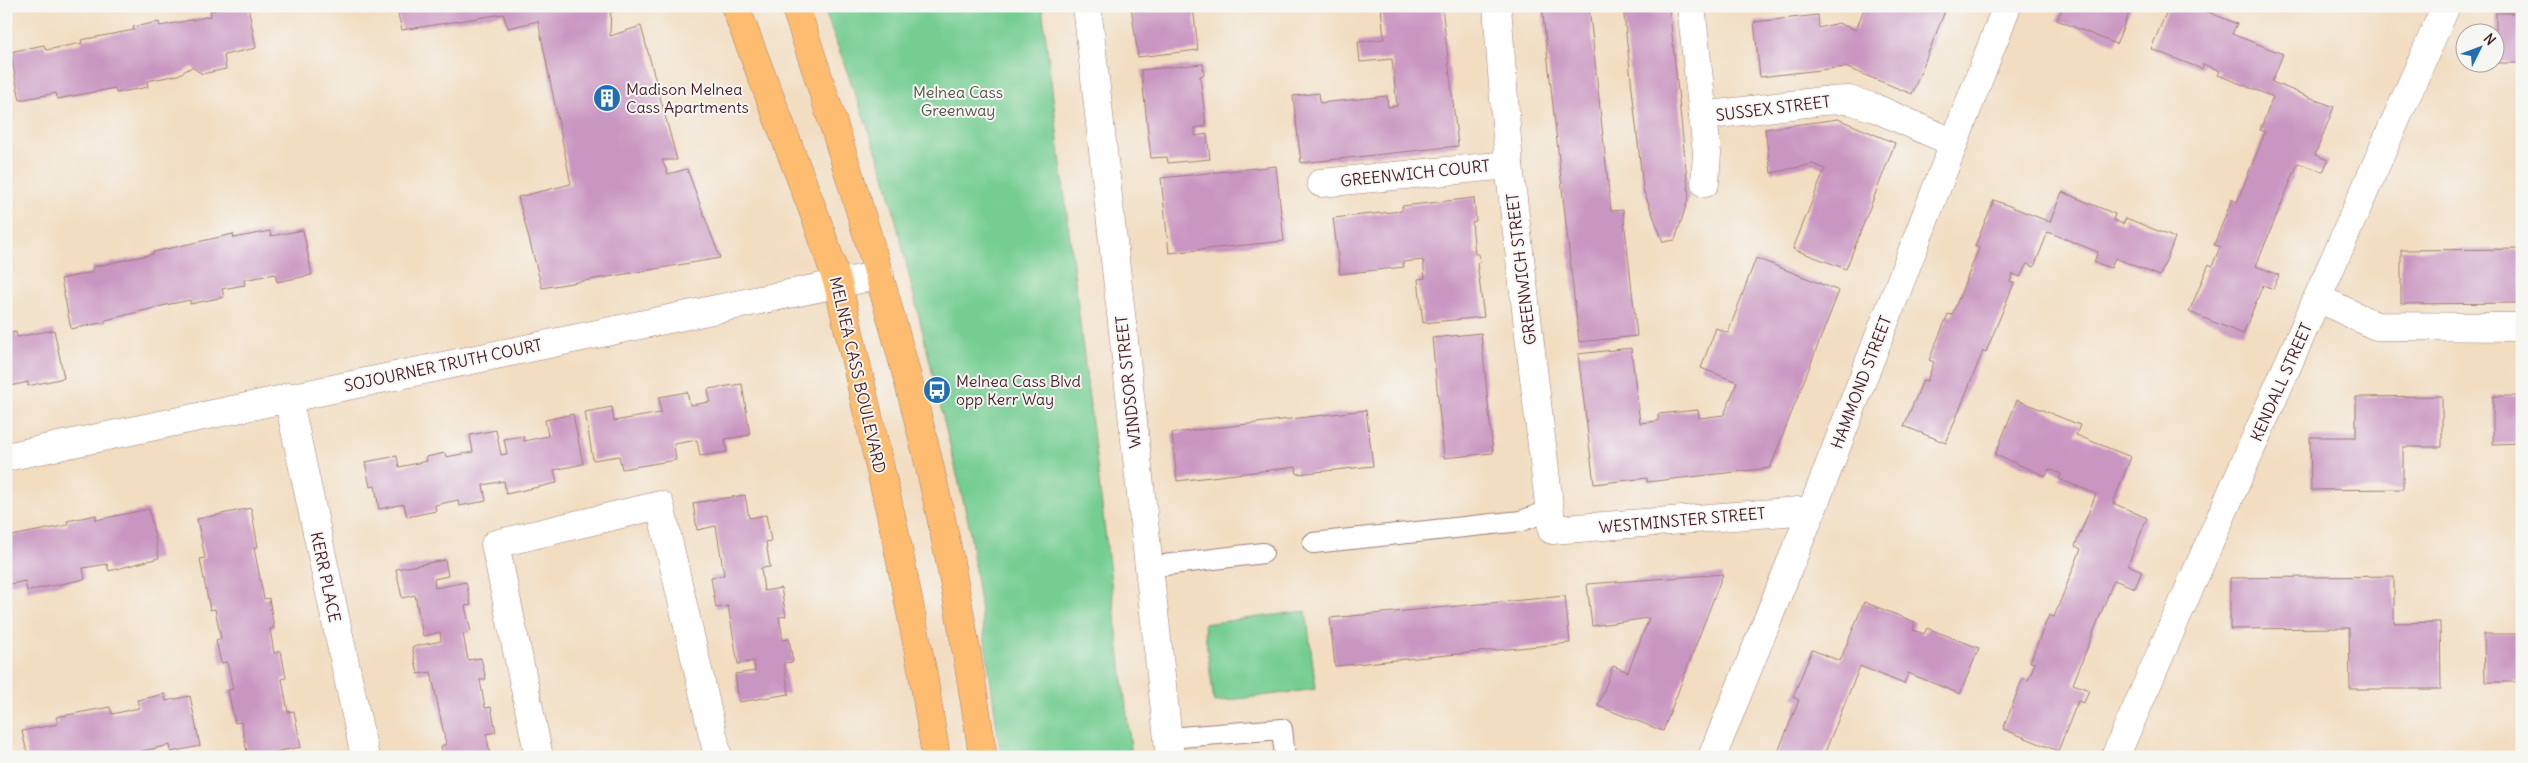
<svg xmlns="http://www.w3.org/2000/svg" width="2528" height="763" font-family="Delius,sans-serif">
<style>
.green{fill:#75cd92;stroke:#60765e}
.building{fill:#c995c1}
.lines{fill:none;stroke-linecap:round;stroke-linejoin:round}
.lane-casing{stroke:#9e7e76;stroke-width:22}
.street-casing{stroke:#9e7e76;stroke-width:29}
.primary-casing{stroke:#9e7e76;stroke-width:29}
.lane{stroke:#fff;stroke-width:20}
.street{stroke:#fff;stroke-width:28}
.primary{stroke:#fdbc6f;stroke-width:28}
.labels{text-anchor:middle;stroke-width:4;stroke-linejoin:round;paint-order:stroke}
.poi-label{font-size:16px;fill:#4a1f2b;stroke:#f6f6f2;text-anchor:start}
.park-label{font-size:16px;fill:#57534a;stroke:#f6f6f2}
.street-label{font-size:16px;fill:#4a1f2b;stroke:#f6f6f2}
</style>
<rect width="100%" height="100%" fill="#f6f6f2"/>
<filter id="ink" filterUnits="userSpaceOnUse"><feTurbulence type="fractalNoise" baseFrequency=".02" numOctaves="2"/><feDisplacementMap in="SourceGraphic" scale="10" xChannelSelector="R" yChannelSelector="G"/><feConvolveMatrix kernelMatrix="1 2 1 2 8 2 1 2 1" color-interpolation-filters="sRGB"/></filter>
<filter id="wash" filterUnits="userSpaceOnUse"><feTurbulence type="fractalNoise" baseFrequency=".0096" numOctaves="4" result="noise"/><feDisplacementMap in="SourceGraphic" scale="20" xChannelSelector="R" yChannelSelector="G"/><feGaussianBlur stdDeviation="1.12" result="paint"/><feColorMatrix in="noise" values="0 0 0 0 0 0 0 0 0 0 0 0 0 0 0 0 0 1.4 0 .05"/><feComposite in="paint" operator="in"/></filter>
<g filter="url(#wash)">
<rect width="100%" height="100%" fill="#f2ddc1"/>
<g class="green">
<path d="M 823,6 L 1042,6 L 1132,757 L 1001,757 L 969,525 L 885,175 Z"/>
<path d="M 1306,611 L 1316,689 L 1214,702 L 1204,624 Z"/>
</g>
<g id="blocks">
<g class="building">
<path d="M 235,6 L 248,6 L 256,48 L 224,55 L 226,69 L 202,74 L 192,67 L 178,75 L 147,81 L 148,87 L 116,93 L 115,88 L 57,99 L 56,93 L 20,100 L 10,52 L 44,45 L 46,50 L 82,43 L 81,40 L 134,30 L 133,27 L 159,22 L 160,26 L 211,16 L 210,11 Z"/>
<path d="M 396,6 L 611,6 L 610,36 L 641,26 L 677,160 L 662,160 L 668,174 L 687,169 L 720,258 L 542,288 L 518,197 L 571,184 L 538,21 L 508,28 L 503,14 L 402,30 Z"/>
<path d="M 1131,6 L 1193,6 L 1198,50 L 1138,57 Z"/>
<path d="M 1246,6 L 1273,6 L 1273,9 L 1247,11 Z"/>
<path d="M 1381,6 L 1442,6 L 1458,146 L 1301,163 L 1293,96 L 1319,93 L 1320,103 L 1387,96 L 1388,107 L 1397,106 L 1392,59 L 1360,62 L 1358,42 L 1384,39 Z"/>
<path d="M 1542,6 L 1589,6 L 1611,211 L 1623,210 L 1637,336 L 1579,342 Z"/>
<path d="M 1623,6 L 1669,6 L 1689,197 L 1675,240 L 1663,242 L 1643,189 Z"/>
<path d="M 1865,6 L 1947,6 L 1912,94 L 1845,67 L 1760,77 L 1754,22 L 1818,15 L 1819,28 L 1838,23 L 1856,30 Z"/>
<path d="M 2063,6 L 2132,6 L 2116,44 L 2057,20 Z"/>
<path d="M 2169,6 L 2194,6 L 2237,24 L 2232,34 L 2283,54 L 2272,82 L 2334,107 L 2315,155 L 2328,160 L 2323,172 L 2298,163 L 2256,266 L 2279,275 L 2273,289 L 2263,285 L 2243,334 L 2189,312 L 2209,264 L 2212,266 L 2220,247 L 2214,245 L 2232,199 L 2237,202 L 2265,132 L 2260,130 L 2273,97 L 2218,75 L 2220,71 L 2203,64 L 2202,69 L 2151,49 Z"/>
<rect x="2496" y="13" width="26" height="50"/>
<path d="M 1203,64 L 1204,75 L 1200,76 L 1206,126 L 1195,128 L 1195,136 L 1207,134 L 1210,159 L 1168,163 L 1167,157 L 1151,158 L 1141,70 Z"/>
<path d="M 1838,119 L 1895,143 L 1846,269 L 1793,249 L 1825,169 L 1813,164 L 1771,173 L 1765,129 Z"/>
<path d="M 1276,166 L 1284,241 L 1169,253 L 1161,178 Z"/>
<path d="M 2062,192 L 2115,214 L 2113,220 L 2123,224 L 2126,218 L 2175,238 L 2160,276 L 2115,258 L 2111,268 L 2094,262 L 2098,252 L 2048,232 L 2034,267 L 2027,264 L 2020,277 L 2013,274 L 2010,282 L 2014,283 L 1986,352 L 1983,351 L 1946,443 L 1904,426 L 1923,380 L 1927,381 L 1934,362 L 1929,360 L 1948,314 L 1952,315 L 1979,248 L 1975,246 L 1994,200 L 2050,222 Z"/>
<path d="M 1474,198 L 1476,221 L 1472,222 L 1475,254 L 1479,254 L 1480,262 L 1477,263 L 1484,317 L 1423,323 L 1418,279 L 1425,278 L 1423,260 L 1403,262 L 1404,267 L 1340,274 L 1333,218 L 1402,211 L 1402,206 Z"/>
<path d="M 303,230 L 312,275 L 277,282 L 275,274 L 244,280 L 245,285 L 222,289 L 224,297 L 190,304 L 190,300 L 166,305 L 106,320 L 106,322 L 71,329 L 61,279 L 93,272 L 92,267 L 153,254 L 153,252 L 233,234 L 234,238 L 270,231 L 271,236 Z"/>
<path d="M 2522,249 L 2522,303 L 2401,304 L 2401,250 Z"/>
<path d="M 1756,258 L 1839,291 L 1770,468 L 1647,482 L 1647,478 L 1594,484 L 1578,354 L 1631,348 L 1640,423 L 1658,421 L 1658,414 L 1698,410 L 1699,418 L 1724,415 L 1737,382 L 1701,368 L 1716,328 L 1728,333 Z"/>
<path d="M 54,330 L 64,378 L 28,386 L 28,382 L 6,387 L 6,334 L 16,332 L 17,337 Z"/>
<path d="M 1481,333 L 1493,453 L 1444,458 L 1432,338 Z"/>
<path d="M 742,384 L 750,435 L 725,439 L 727,452 L 700,456 L 697,440 L 674,444 L 676,460 L 622,469 L 619,456 L 593,460 L 585,412 L 612,407 L 614,421 L 661,413 L 659,397 L 687,392 L 690,405 L 710,402 L 708,389 Z"/>
<path d="M 2442,396 L 2442,447 L 2403,447 L 2403,489 L 2311,490 L 2310,437 L 2356,437 L 2356,397 Z"/>
<path d="M 2493,396 L 2522,396 L 2522,443 L 2493,444 Z"/>
<path d="M 2017,400 L 2080,425 L 2076,435 L 2131,457 L 2113,503 L 2147,518 L 2128,565 L 2142,571 L 2135,588 L 2114,580 L 2073,684 L 2089,690 L 2084,703 L 2078,701 L 2058,751 L 2003,729 L 2023,678 L 2028,680 L 2035,663 L 2030,662 L 2049,615 L 2054,617 L 2081,549 L 2075,546 L 2096,494 L 2059,479 L 2061,474 L 2049,469 L 2046,476 L 1995,455 Z"/>
<path d="M 1366,410 L 1373,466 L 1297,474 L 1296,467 L 1177,481 L 1172,433 Z"/>
<path d="M 573,414 L 583,464 L 554,470 L 557,483 L 506,494 L 504,481 L 483,485 L 486,501 L 459,506 L 458,500 L 435,505 L 436,511 L 407,517 L 404,504 L 379,509 L 375,486 L 370,487 L 365,462 L 397,456 L 399,467 L 427,461 L 426,457 L 445,453 L 446,457 L 473,452 L 470,435 L 496,430 L 501,455 L 507,454 L 504,439 L 523,436 L 524,441 L 548,436 L 545,420 Z"/>
<path d="M 745,495 L 749,518 L 766,515 L 771,541 L 766,542 L 770,567 L 761,568 L 764,591 L 781,588 L 786,616 L 779,617 L 783,640 L 789,639 L 793,662 L 784,663 L 789,694 L 739,702 L 735,674 L 755,671 L 754,661 L 738,664 L 728,606 L 716,608 L 711,577 L 724,575 L 716,526 L 697,530 L 693,503 Z"/>
<path d="M 251,508 L 258,547 L 254,548 L 264,599 L 269,598 L 274,628 L 270,629 L 274,653 L 281,651 L 286,678 L 282,679 L 288,712 L 294,711 L 301,747 L 248,757 L 241,722 L 235,723 L 228,690 L 233,689 L 227,662 L 221,663 L 216,640 L 221,639 L 215,609 L 210,610 L 200,559 L 205,558 L 197,519 Z"/>
<path d="M 149,509 L 159,558 L 109,571 L 107,564 L 83,568 L 85,579 L 27,591 L 25,581 L 6,585 L 6,537 L 68,525 L 67,521 L 96,515 L 96,520 Z"/>
<path d="M 445,560 L 448,576 L 434,579 L 435,588 L 466,582 L 471,605 L 465,606 L 471,632 L 463,634 L 468,660 L 481,658 L 486,679 L 480,680 L 485,708 L 491,707 L 496,732 L 486,734 L 491,757 L 443,757 L 441,746 L 446,744 L 431,672 L 418,674 L 412,647 L 441,641 L 440,632 L 423,636 L 415,595 L 402,598 L 396,569 Z"/>
<path d="M 1723,574 L 1663,731 L 1598,706 L 1613,666 L 1628,672 L 1649,618 L 1592,626 L 1587,584 Z"/>
<path d="M 2394,576 L 2394,623 L 2440,622 L 2441,689 L 2350,689 L 2349,628 L 2230,629 L 2230,578 Z"/>
<path d="M 1565,596 L 1570,643 L 1335,666 L 1330,618 Z"/>
<path d="M 1864,602 L 1915,622 L 1913,630 L 1924,634 L 1927,628 L 1979,648 L 1960,694 L 1908,673 L 1904,684 L 1860,666 L 1823,757 L 1776,757 L 1799,700 L 1793,697 L 1812,650 L 1840,661 Z"/>
<path d="M 2484,634 L 2522,634 L 2522,682 L 2485,682 Z"/>
<path d="M 165,694 L 166,701 L 190,696 L 200,746 L 171,752 L 170,745 L 138,752 L 140,757 L 28,757 L 22,731 L 58,724 L 56,717 L 110,707 L 112,714 L 139,708 L 137,700 Z"/>
</g>
</g>
</g>
<g filter="url(#ink)">
<use href="#blocks" fill-opacity="0" stroke="#9e7e76" stroke-width="1"/>
<g class="lines">
<g class="lane-casing">
<g id="lane">
<path d="M 1313,543 L 1521,521 L 1548,511"/>
<path d="M 1148,567 L 1263,553"/>
<path d="M 1168,738 L 1282,729 L 1285,757"/>
</g>
</g>
<g class="street-casing">
<g id="street">
<path d="M 1087,6 L 1170,757"/>
<path d="M 1497,6 L 1509,165 L 1552,530 L 1812,510"/>
<path d="M 1691,6 L 1707,153 L 1705,183"/>
<path d="M 1703,116 L 1822,101 L 1849,100 L 1875,108 L 1954,143"/>
<path d="M 1321,183 L 1509,165"/>
<path d="M 2318,298 L 2376,326 L 2522,327"/>
<path d="M 288,397 L 365,757"/>
<path d="M 6,457 L 880,275"/>
<path d="M 539,757 L 495,544 L 660,505 L 718,757"/>
<path d="M 1712,757 L 1812,510 L 2007,6"/>
<path d="M 2115,757 L 2446,6"/>
</g>
</g>
<g class="primary-casing">
<g id="primary">
<path d="M 735,6 L 817,221 L 838,284 L 895,533 L 923,674 L 936,757"/>
<path d="M 795,6 C 844,153 889,300 926,451 C 950,551 968,654 983,757"/>
</g>
</g>
<use href="#lane" class="lane"/>
<use href="#street" class="street"/>
<use href="#primary" class="primary"/>
</g>
</g>
<defs>
<g id="building-disc" transform="scale(1.4375)"><circle r="9.5" fill="#1f6fb2" stroke="#f6f6f2"/><path d="M-4-6H4V6H1V3H-1V6H-4ZM-2.5-4.3h1.7v1.8h-1.7ZM.8-4.3h1.7v1.8H.8ZM-2.5-1h1.7V.8h-1.7ZM.8-1h1.7V.8H.8Z" fill="#fff"/></g>
<g id="bus-disc" transform="scale(1.4375)"><circle r="9.5" fill="#1f6fb2" stroke="#f6f6f2"/><path d="M-5-6H5V4H4V6H2V4H-2V6H-4V4H-5ZM-3.5-4V0h7V-4ZM-3.5 1.2v1.5H-2V1.2ZM2 1.2v1.5H3.5V1.2Z" fill="#fff"/></g>
</defs>
<g fill-rule="evenodd">
<use href="#building-disc" x="607" y="98"/>
<use href="#bus-disc" x="937" y="390"/>
</g>
<g class="labels">
<g class="poi-label">
<text x="626" y="95">Madison Melnea<tspan x="626" dy="18">Cass Apartments</tspan></text>
<text x="956" y="387">Melnea Cass Blvd<tspan x="956" dy="18">opp Kerr Way</tspan></text>
</g>
<g class="park-label">
<text x="958" y="98">Melnea Cass<tspan x="958" dy="18">Greenway</tspan></text>
</g>
<g class="street-label">
<text transform="translate(1773 108) rotate(-7)" y="6">SUSSEX STREET</text>
<text transform="translate(1415 173) rotate(-6)" y="6">GREENWICH COURT</text>
<text transform="translate(1521 269) rotate(-97)" y="6">GREENWICH STREET</text>
<text transform="translate(443 365) rotate(-12)" y="6">SOJOURNER TRUTH COURT</text>
<text transform="translate(858 375) rotate(77)" y="6">MELNEA CASS BOULEVARD</text>
<text transform="translate(1128 382) rotate(-96)" y="6">WINDSOR STREET</text>
<text transform="translate(1861 382) rotate(-69)" y="6">HAMMOND STREET</text>
<text transform="translate(2281 382) rotate(-66)" y="6">KENDALL STREET</text>
<text transform="translate(1682 520) rotate(-5)" y="6">WESTMINSTER STREET</text>
<text transform="translate(326 577) rotate(78)" y="6">KERR PLACE</text>
</g>
</g>
<rect width="2528" height="763" fill="none" stroke="#f6f6f2" stroke-width="25"/>
<g transform="translate(2480 48) rotate(48)"><circle r="24" fill="#f6f6f2" stroke="#b1a0a2"/>
<path d="M0-4L9 19L0 12L-9 19Z" fill="#1f6fb2"/>
<text y="-8" font-size="14" font-weight="bold" text-anchor="middle" fill="#4a1f2b">N</text>
</g>
</svg>
